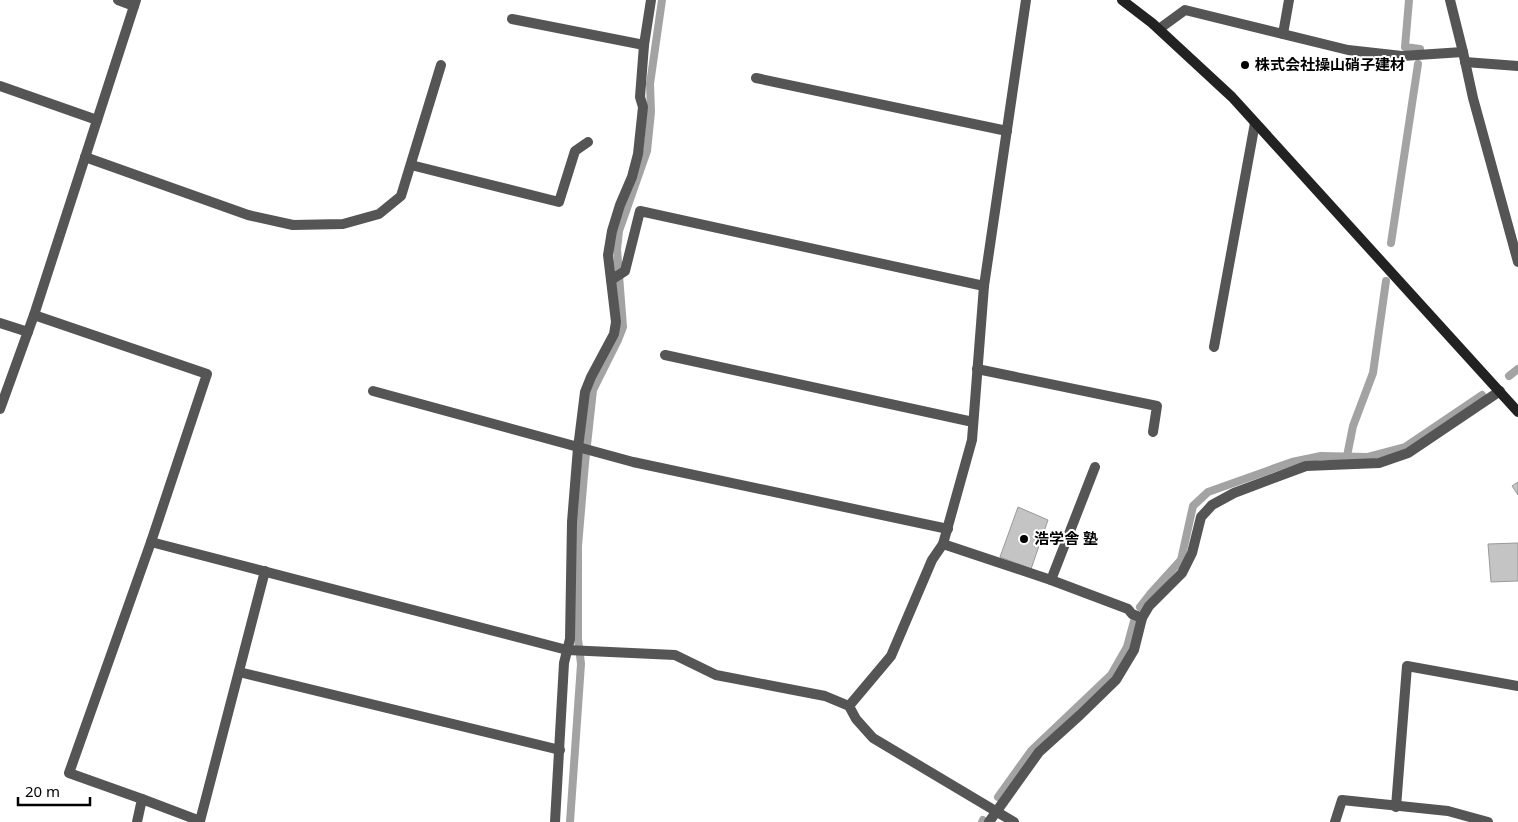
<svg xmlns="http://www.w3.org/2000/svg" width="1518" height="822" font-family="'Noto Sans','Noto Sans JP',sans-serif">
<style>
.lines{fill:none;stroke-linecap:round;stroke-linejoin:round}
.stream{stroke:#a3a3a3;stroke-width:8}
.building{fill:#c4c4c4;stroke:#999}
.street{stroke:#555;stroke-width:10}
.secondary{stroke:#222;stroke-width:10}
.poi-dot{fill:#000;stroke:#fff;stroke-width:2}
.labels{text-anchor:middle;stroke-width:4;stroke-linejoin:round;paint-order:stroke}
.poi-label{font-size:15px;font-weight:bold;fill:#000;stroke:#fff;text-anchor:start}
</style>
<rect width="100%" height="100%" fill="#fff"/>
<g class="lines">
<g class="stream">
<path d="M 1409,0 L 1405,47 L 1420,49"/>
<path d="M 1391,243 L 1418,64"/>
<path d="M 1509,376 L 1518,369"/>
<path d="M 1347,456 L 1353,426 L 1373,373 L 1386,281"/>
<path d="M 1140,607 L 1151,593 L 1181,560 L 1193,506 L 1208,492 L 1292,462 L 1321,456 L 1367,457 L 1405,447 L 1482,395"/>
<path d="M 998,797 L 1031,751 L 1111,675 L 1127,647 L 1134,621"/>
<path d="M 570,822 L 581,664 L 578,639 L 578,546 L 585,463 L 593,390 L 618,340 L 623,327 L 617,249 L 619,231 L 647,151 L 651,112 L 650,84 L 662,0"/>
<path d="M 982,822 L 983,820"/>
</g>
</g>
<g class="building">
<path d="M 1518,482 L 1518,495 L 1512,486 Z"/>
<path d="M 1018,507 L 1048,520 L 1031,569 L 1000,557 Z"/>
<path d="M 1518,543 L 1518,581 L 1491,582 L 1488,544 Z"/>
</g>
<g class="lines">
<g class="street">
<path d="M 118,0 L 134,6"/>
<path d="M 651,0 L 644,45 L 640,97 L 643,107 L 638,154 L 632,177 L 620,205 L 612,231 L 608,255 L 611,280 L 625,271 L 640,211 L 984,286 L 1026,0"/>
<path d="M 1450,0 L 1463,52 L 1473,98 L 1518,262"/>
<path d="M 512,19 L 644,45"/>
<path d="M 1159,29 L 1185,10 L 1348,50 L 1402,56 L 1463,52"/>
<path d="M 1283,34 L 1289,0"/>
<path d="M 1465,62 L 1518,66"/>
<path d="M 756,78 L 1007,131"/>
<path d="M 0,86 L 97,120"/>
<path d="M 85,157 L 248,215 L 293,225 L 343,224 L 379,214 L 401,196 L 441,65"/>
<path d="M 411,165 L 559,202 L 575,151 L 588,142"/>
<path d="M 984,286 L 972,440 L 943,544 L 1051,580 L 1128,609 L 1132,614 L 1142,618"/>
<path d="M 34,315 L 207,374 L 151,542 L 69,773 L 142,799 L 137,822"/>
<path d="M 0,323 L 28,332"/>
<path d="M 1214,347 L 1255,123"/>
<path d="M 665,355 L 973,422"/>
<path d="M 977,369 L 1157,406 L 1153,432"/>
<path d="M 373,391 L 633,462 L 948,529"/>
<path d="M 0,409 L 34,315 L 136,0"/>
<path d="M 151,542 L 567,650 L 675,655 L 716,675 L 825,696 L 849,706 L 856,719 L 873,738 L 1014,822"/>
<path d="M 1051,580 L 1095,467"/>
<path d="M 239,672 L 560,750"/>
<path d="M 849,706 L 891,656 L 932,560 L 943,544"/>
<path d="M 142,799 L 200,821 L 265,571"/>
<path d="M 1396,807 L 1407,666 L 1518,686"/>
<path d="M 555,822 L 564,663 L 570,639 L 572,522 L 578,448 L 585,392 L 591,377 L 614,334 L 616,322 L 611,280"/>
<path d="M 989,822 L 1039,752 L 1080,715 L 1116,680 L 1134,650 L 1142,618 L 1149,606 L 1182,573 L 1192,553 L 1201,517 L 1212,505 L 1234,493 L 1306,466 L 1379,463 L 1408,453 L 1500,391"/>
<path d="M 1335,822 L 1342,800 L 1448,811 L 1488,822"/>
</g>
<path class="secondary" d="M 1122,0 L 1152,23 L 1232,97 L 1518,412"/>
</g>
<g class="poi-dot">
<circle cx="1245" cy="65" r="5"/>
<circle cx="1024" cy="539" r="5"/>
</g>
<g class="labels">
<g class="poi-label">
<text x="1255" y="70">株式会社操山硝子建材</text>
<text x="1034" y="544">浩学舎 塾</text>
</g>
</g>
<path d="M18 797v8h72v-8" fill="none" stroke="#000000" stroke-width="2.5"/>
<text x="25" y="797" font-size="15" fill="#000000" stroke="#ffffff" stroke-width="4" paint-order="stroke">20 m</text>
</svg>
